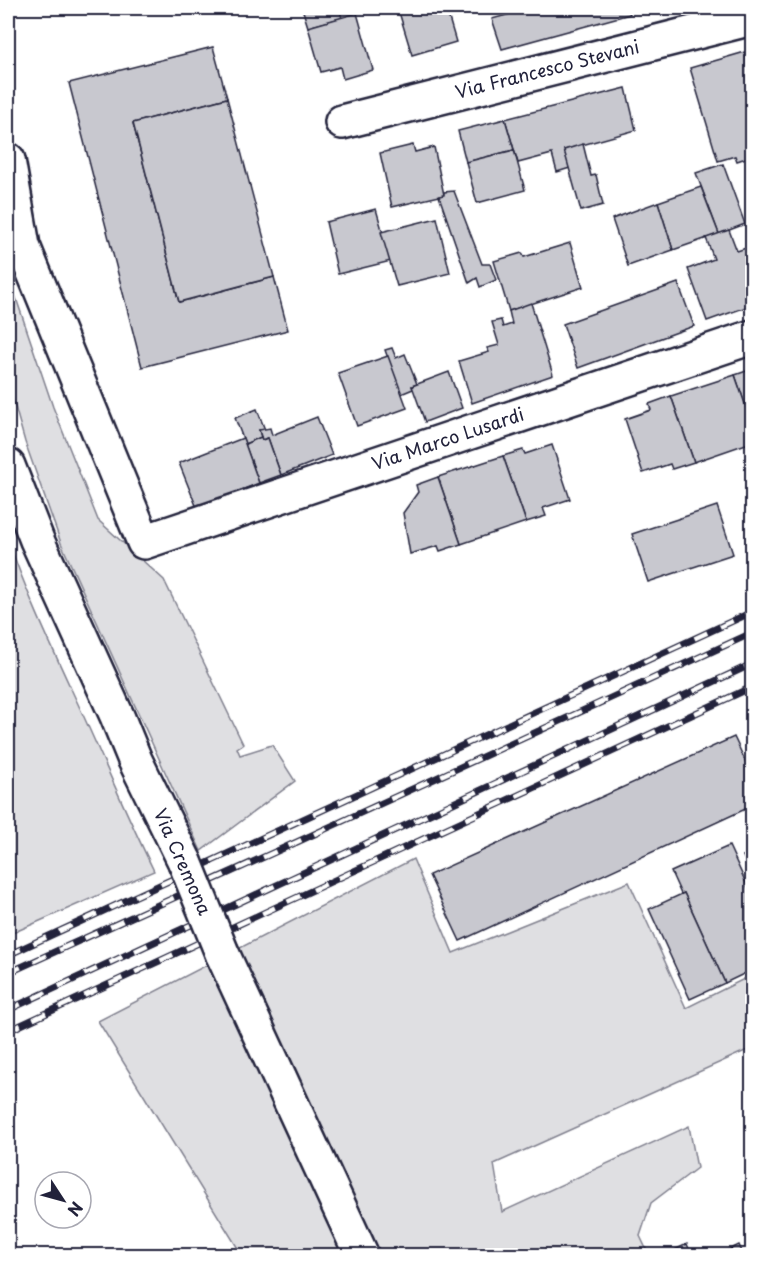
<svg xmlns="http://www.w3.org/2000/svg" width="760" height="1263" font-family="'Playpen Sans',sans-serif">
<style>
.green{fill:#dfdfe2;stroke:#80808e;stroke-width:1.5}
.building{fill:#c8c8cf;stroke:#22223b;stroke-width:1.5}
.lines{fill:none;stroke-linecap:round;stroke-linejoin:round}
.minor-casing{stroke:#22223b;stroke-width:38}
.major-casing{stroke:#22223b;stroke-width:38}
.minor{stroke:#fff;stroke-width:33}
.major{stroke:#fff;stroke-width:33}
.rail-casing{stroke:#22223b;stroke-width:7}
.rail{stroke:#fff;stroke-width:4.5;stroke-dasharray:14;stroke-linecap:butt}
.major-bridge-casing{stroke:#22223b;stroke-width:38;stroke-linecap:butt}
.major-bridge{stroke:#fff;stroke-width:33}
.labels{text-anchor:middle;stroke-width:6;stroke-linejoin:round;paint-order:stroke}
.street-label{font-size:18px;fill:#22223b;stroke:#fff}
</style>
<rect width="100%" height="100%" fill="#fff"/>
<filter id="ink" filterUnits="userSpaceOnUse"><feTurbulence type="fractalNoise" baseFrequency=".0167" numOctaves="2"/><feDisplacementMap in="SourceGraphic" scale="12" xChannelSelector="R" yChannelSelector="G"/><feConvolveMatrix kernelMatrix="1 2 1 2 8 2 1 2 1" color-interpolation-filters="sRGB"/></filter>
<g filter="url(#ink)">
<g class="green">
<path d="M 8,261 L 15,295 L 53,407 L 98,520 L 164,580 L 243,744 L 237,748 L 240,755 L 272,745 L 295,781 L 201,851 L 61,543 L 25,442 L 8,382 Z"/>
<path d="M 8,540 C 29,600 57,658 84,717 C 107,768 129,820 154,871 L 8,935 Z"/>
<path d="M 413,859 L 453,953 L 629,882 L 686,1008 L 752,975 L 752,1048 L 494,1164 L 502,1212 L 689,1126 L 697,1168 L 651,1203 L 640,1236 L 649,1255 L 242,1255 L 98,1021 Z"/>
</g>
<g class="building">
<path d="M 302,8 L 339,8 L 342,18 L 308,27 Z"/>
<path d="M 416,8 L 446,8 L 456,42 L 412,55 L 399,12 Z"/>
<path d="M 533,8 L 628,8 L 630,14 L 502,49 L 492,19 Z"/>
<path d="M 357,13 L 373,70 L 343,79 L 340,67 L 321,72 L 308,27 Z"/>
<path d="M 213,47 L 227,98 L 133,123 L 179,302 L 274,277 L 288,330 L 142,367 L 69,83 Z"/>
<path d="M 745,52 L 752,77 L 752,156 L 737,161 L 735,156 L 718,161 L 690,68 Z"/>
<path d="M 626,88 L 636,130 L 564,150 L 570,168 L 557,172 L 552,154 L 518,163 L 505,119 Z"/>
<path d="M 227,98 L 274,277 L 179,302 L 133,123 Z"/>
<path d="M 505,119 L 514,150 L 466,162 L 458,131 Z"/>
<path d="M 583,144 L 591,176 L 596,175 L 603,205 L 581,211 L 564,150 Z"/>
<path d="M 413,145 L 415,152 L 434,147 L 444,195 L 392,207 L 380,153 Z"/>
<path d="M 514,150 L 525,190 L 477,203 L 466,162 Z"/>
<path d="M 723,164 L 745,224 L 719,234 L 696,173 Z"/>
<path d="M 701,187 L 719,234 L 673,250 L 658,202 Z"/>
<path d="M 454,191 L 482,264 L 490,264 L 496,280 L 480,287 L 477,278 L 469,283 L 439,196 L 444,195 L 444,192 Z"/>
<path d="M 658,202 L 673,250 L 628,266 L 612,219 Z"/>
<path d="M 376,209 L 391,261 L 338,274 L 326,222 Z"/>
<path d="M 437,218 L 450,273 L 397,286 L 381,232 Z"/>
<path d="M 729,230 L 737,251 L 752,246 L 752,305 L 707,321 L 688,269 L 714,259 L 706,238 Z"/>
<path d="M 570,243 L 583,287 L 509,311 L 494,261 L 522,253 L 524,257 Z"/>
<path d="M 678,283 L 694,326 L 578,368 L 563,324 Z"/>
<path d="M 531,303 L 553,375 L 472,403 L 459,361 L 489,352 L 487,348 L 499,345 L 492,322 L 501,320 L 503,327 L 512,324 L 509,311 Z"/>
<path d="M 392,348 L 396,358 L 405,354 L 417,384 L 412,386 L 413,389 L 401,394 L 385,350 Z"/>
<path d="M 388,356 L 407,408 L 357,426 L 338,373 Z"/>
<path d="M 752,369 L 752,424 L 735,375 Z"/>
<path d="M 449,372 L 462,408 L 425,422 L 412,386 Z"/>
<path d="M 735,375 L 752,424 L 752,442 L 694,462 L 671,396 Z"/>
<path d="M 671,396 L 694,462 L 672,469 L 670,464 L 643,473 L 625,419 L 651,410 L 649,404 Z"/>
<path d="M 257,409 L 265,430 L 259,430 L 261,437 L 245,444 L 235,418 Z"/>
<path d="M 317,417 L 332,455 L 281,475 L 268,438 L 262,440 L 259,430 L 270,428 L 272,435 Z"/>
<path d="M 261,437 L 262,440 L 268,438 L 281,475 L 259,483 L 245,444 Z"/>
<path d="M 243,438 L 259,483 L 197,508 L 179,463 Z"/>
<path d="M 552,445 L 570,499 L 543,508 L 546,516 L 526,522 L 503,456 L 523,450 L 525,454 Z"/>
<path d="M 503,456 L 526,522 L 461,544 L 438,477 Z"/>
<path d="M 438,477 L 461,544 L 440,551 L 438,546 L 410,554 L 403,513 L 418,492 L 416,485 Z"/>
<path d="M 717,506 L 733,554 L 648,582 L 632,534 Z"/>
<path d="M 734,737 L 752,775 L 752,806 L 460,941 L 429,875 Z"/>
<path d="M 729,846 L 752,896 L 752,970 L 725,983 L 684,893 L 681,894 L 671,872 Z"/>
<path d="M 752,852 L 752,876 L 743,856 Z"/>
<path d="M 684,893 L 725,983 L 690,999 L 649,909 Z"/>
<path d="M 687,1244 L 692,1256 L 662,1256 Z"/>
<path d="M 739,1245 L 744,1256 L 716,1256 Z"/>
</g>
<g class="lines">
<g class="minor-casing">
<g id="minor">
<path id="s1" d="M 342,122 L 752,18"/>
<path id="s2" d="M 8,160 L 23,246 L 144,542 L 752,337"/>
</g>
</g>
<g class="major-casing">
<g id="major">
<path d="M 8,466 L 37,540 L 117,716 L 135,760 L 185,862"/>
<path d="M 222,953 L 362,1256"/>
</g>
</g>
<use href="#minor" class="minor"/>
<use href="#major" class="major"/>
<g class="rail-casing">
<g id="rail">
<path d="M 8,955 L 752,612"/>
<path d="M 8,973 L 297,842 L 752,633"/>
<path d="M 8,1010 L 752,664"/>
<path d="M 8,1031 L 752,687"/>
</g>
</g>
<use href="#rail" class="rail"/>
<g class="major-bridge-casing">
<path id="major-bridge" d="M 185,862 L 222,953"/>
</g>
<use href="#major-bridge" class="major-bridge"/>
</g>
</g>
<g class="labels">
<g class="street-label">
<text dy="6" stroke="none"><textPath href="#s1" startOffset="212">Via Francesco Stevani</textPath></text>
<text dy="6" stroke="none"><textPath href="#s2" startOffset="728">Via Marco Lusardi</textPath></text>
<text transform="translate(182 862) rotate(66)" y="6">Via Cremona</text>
</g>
</g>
<rect width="760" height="1263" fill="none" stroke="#fff" stroke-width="30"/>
<rect x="15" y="15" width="730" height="1233" fill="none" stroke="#22223b" stroke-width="2" filter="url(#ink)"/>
<g transform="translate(63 1200) rotate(126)"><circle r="28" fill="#ffffff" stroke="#a7a7b1" stroke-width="1.5"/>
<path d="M0-4.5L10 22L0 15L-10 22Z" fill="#22223b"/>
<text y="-9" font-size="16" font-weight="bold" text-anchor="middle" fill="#22223b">N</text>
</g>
</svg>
